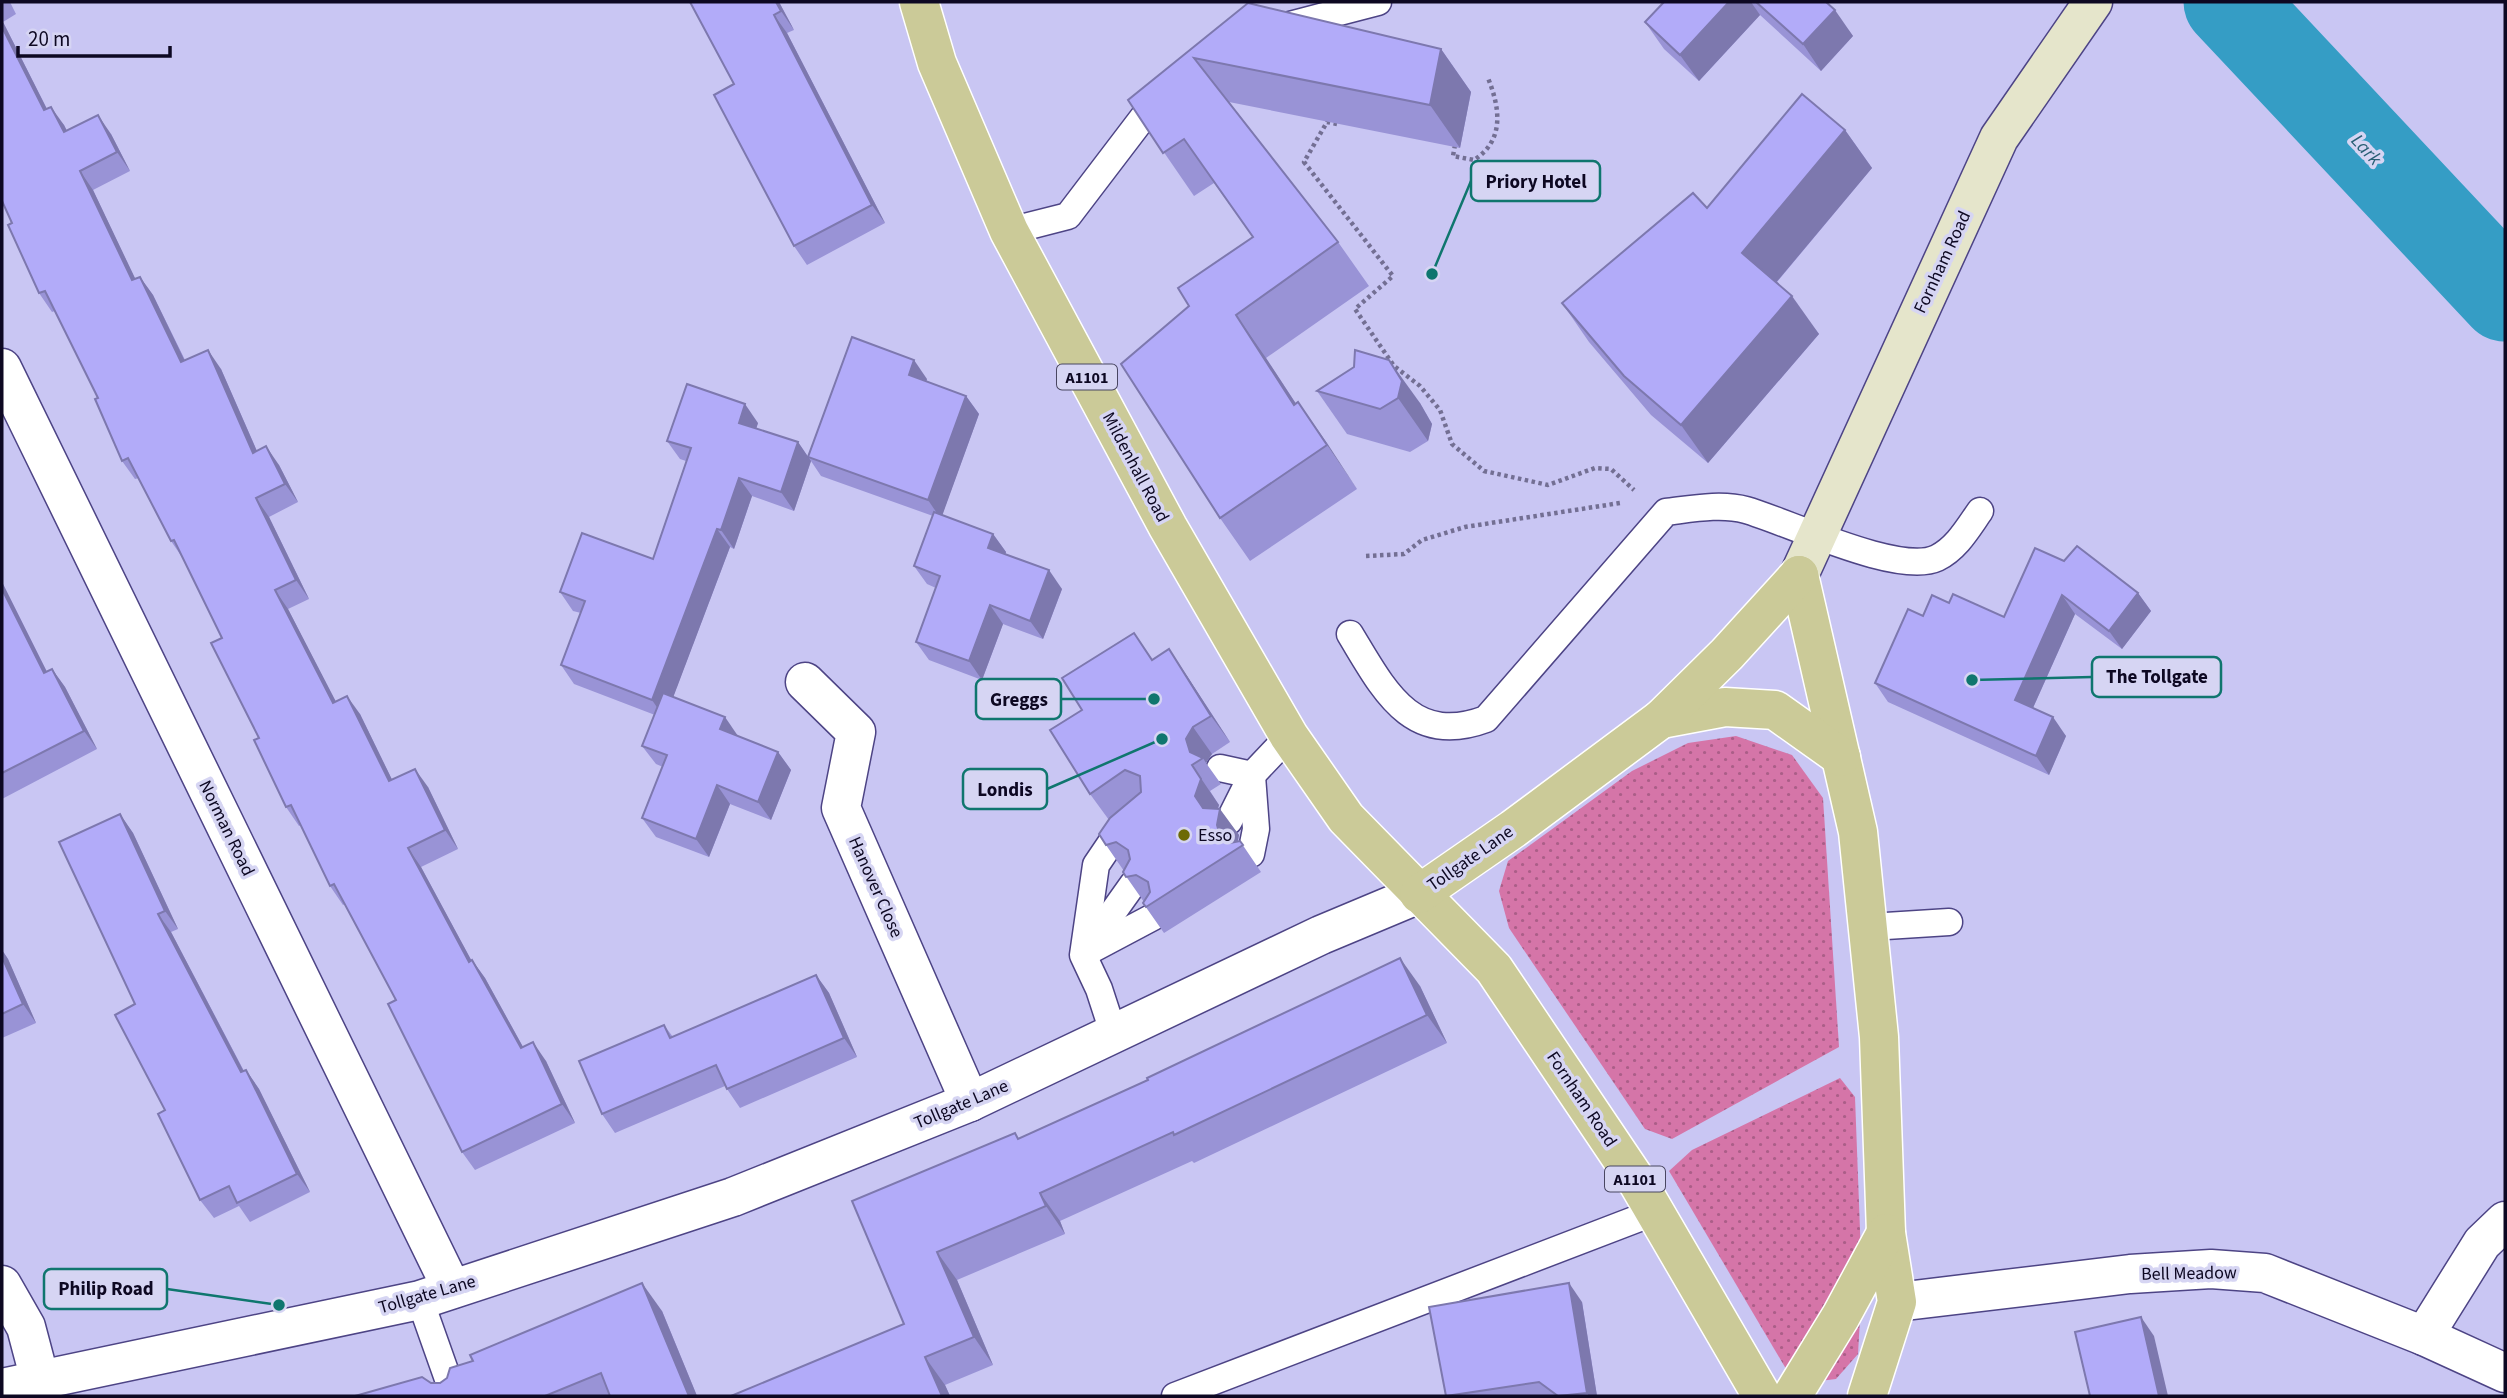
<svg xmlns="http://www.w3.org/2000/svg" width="2507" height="1398" font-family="'Source Sans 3',sans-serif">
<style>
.grass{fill:url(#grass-dots)}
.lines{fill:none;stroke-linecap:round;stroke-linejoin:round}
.river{stroke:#359dc5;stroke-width:91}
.service-casing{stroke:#4d4485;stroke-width:29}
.minor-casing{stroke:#4d4485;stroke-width:41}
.tertiary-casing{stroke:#4d4485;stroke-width:41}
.secondary-casing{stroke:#4d4485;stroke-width:41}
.primary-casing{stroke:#fff;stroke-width:41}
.path{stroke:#736f93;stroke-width:4.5;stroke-dasharray:3.5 3.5;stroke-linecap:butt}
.service{stroke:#fff;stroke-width:26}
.minor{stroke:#fff;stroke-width:38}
.tertiary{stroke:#fff;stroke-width:38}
.secondary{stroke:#e5e5cb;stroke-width:38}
.primary{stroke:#cbca98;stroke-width:38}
.wall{fill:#9993d6}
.shaded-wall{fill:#7d78ae}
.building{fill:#b2abf9;stroke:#7d78ae;stroke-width:2}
.poi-dot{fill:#6d6a06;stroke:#d6d5f3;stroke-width:2.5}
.labels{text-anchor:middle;stroke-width:7;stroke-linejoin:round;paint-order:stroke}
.shield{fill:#d6d5f3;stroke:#494661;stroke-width:2}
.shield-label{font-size:16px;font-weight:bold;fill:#0d0822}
.street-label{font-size:18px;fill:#0d0822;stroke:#d6d5f3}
.poi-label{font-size:18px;fill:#0d0822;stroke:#d6d5f3;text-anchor:start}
.water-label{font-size:19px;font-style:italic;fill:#295f75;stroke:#d6d5f3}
.leader{fill:none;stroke:#0f766e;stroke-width:2.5}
.callout-dot{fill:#0f766e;stroke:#d6d5f3;stroke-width:2.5}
.callout{fill:#d6d5f3;stroke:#0f766e;stroke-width:2.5}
.callout-label{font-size:19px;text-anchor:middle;font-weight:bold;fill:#0d0822}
</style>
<defs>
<pattern id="grass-dots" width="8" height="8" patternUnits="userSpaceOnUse" patternTransform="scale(1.75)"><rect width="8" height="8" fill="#d575a8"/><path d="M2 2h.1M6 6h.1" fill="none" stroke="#ab5e88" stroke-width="1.8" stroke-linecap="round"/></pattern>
</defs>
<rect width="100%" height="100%" fill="#c9c6f3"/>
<g class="grass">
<path d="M 1736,736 L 1792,755 L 1823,798 L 1839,1047 L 1672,1139 L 1645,1129 L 1509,928 L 1499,891 L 1508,861 L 1632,771 L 1688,743 Z"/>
<path d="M 1840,1078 L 1855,1097 L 1862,1283 L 1858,1354 L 1836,1379 L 1795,1384 L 1669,1171 L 1692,1150 Z"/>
</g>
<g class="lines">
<path class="river" d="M 2229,2 L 2505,296"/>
<g class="service-casing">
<g id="service">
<path d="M 1278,28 L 1378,2"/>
<path d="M 1009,231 L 1068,216 L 1148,111 L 1166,98"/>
<path d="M 1350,634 C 1384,690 1411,747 1486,719 L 1666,512 C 1691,509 1721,503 1746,510 C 1788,522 1899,576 1937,558 C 1957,548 1968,528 1980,511"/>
<path d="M 1220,768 L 1252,775"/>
<path d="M 1229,821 L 1252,775 L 1289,736"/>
<path d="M 1251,854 L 1256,829 L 1252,776"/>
<path d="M 1870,927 L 1949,922"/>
<path d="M 1086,950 L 1133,884"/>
<path d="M 1087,952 L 1153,917"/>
<path d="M 1114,1035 L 1099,989 L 1083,955 L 1096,865 L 1117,834 L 1131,823"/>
<path d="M 420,1300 L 454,1396"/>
<path d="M 1175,1396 L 1655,1212"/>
</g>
</g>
<g class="minor-casing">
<g id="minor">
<path d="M 2,368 L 452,1289"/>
<path d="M 805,682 L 856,732 L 841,808 L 970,1102"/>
<path d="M 2,1285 L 26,1327 L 40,1380"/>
<path d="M 1897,1302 L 2130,1274 L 2211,1269 L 2265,1273 L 2424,1336 L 2505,1373"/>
<path d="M 2424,1336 L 2482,1243 L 2505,1221"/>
</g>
</g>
<g class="tertiary-casing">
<path id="tertiary" d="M 2,1388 L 420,1300 L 733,1197 L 970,1102 L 1321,935 L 1419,894"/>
</g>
<g class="secondary-casing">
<path id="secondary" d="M 1799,575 L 1999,138 L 2093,2"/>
</g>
<g class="primary-casing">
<g id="primary">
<path d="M 919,2 L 937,63 L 1009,231 L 1168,527 L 1289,736 L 1346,818 L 1494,969 L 1638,1183 L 1762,1396"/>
<path d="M 1799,575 L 1858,832 L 1879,1037 L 1886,1233 L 1897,1302 L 1867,1396"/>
<path d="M 1661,719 L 1725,707 L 1775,710 L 1841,757"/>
<path d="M 1419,894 L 1513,829 L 1661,719 L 1727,654 L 1799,575"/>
<path d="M 1792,1396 L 1841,1316 L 1886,1233"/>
</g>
</g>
<g class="path">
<path d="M 1337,124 L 1327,122 L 1304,162 L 1393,276 L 1355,309 L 1394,366 L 1420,386 L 1440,410 L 1452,444 L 1484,471 L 1548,485 L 1595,468 L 1611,469 L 1634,490"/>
<path d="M 1455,145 L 1453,156 L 1474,160 C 1505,140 1500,108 1488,78"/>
<path d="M 1366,556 L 1404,554 L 1422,540 L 1465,527 L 1620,503"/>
</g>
<use href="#service" class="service"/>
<use href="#minor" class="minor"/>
<use href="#tertiary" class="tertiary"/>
<use href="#secondary" class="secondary"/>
<use href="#primary" class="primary"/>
</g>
<g class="wall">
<path d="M 2,2 L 10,2 L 16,14 L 3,22 L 47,109 L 64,125 L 67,131 L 111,134 L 130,171 L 93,190 L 135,279 L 140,277 L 153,295 L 185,360 L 221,369 L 257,451 L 279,465 L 298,502 L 269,517 L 309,599 L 288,609 L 335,701 L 360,714 L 392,780 L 428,787 L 458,849 L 421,867 L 471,960 L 472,960 L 485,978 L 523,1047 L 546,1061 L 575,1123 L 475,1170 L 462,1152 L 396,1000 L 345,904 L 343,905 L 330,886 L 301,825 L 299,826 L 286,807 L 222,638 L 182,557 L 171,541 L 139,478 L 135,479 L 122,461 L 98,398 L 55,311 L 52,312 L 39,293 L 12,223 L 2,201 Z"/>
<path d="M 779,2 L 794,30 L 787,33 L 885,223 L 807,265 L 794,246 L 734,84 Z"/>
<path d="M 1664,2 L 1826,2 L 1853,36 L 1821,71 L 1760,15 L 1699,81 L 1664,49 L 1645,22 Z"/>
<path d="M 1248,3 L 1441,49 L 1471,92 L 1460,148 L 1229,102 L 1338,242 L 1369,286 L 1266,358 L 1296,404 L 1298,402 L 1357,489 L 1250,561 L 1220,518 L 1189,306 L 1253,237 L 1214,183 L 1194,196 L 1128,100 Z"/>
<path d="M 1845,130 L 1872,168 L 1777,282 L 1819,334 L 1708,463 L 1651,415 L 1589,342 L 1562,303 L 1707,208 Z"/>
<path d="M 1354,367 L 1420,403 L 1432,424 L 1428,441 L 1410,452 L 1347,434 L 1317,391 Z"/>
<path d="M 927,379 L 926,382 L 966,396 L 979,414 L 942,515 L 993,534 L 1006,552 L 1005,554 L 1062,589 L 1043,639 L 1003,624 L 982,680 L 929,660 L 916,642 L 936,588 L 927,584 L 914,566 L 933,516 L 821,476 L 811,461 L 794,511 L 752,496 L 734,549 L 730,547 L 673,697 L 738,736 L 778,752 L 791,770 L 771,820 L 730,804 L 709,857 L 656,837 L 642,818 L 663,767 L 656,764 L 642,746 L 655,715 L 574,684 L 561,665 L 581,613 L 573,611 L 560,592 L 653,559 L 686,461 L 680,459 L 667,441 L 758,423 L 756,429 L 798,442 L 808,457 Z"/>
<path d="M 2064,561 L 2138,593 L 2151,611 L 2122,649 L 2075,614 L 2033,708 L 2066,736 L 2049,775 L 1888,702 L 1875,683 L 1923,616 L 1949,603 L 2004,617 Z"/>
<path d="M 2,582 L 47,672 L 52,669 L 65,687 L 97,749 L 2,799 Z"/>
<path d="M 1134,633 L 1152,659 L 1187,676 L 1230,742 L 1212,754 L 1206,763 L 1221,784 L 1210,791 L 1219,805 L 1218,809 L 1239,835 L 1238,841 L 1240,841 L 1261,872 L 1164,933 L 1143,903 L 1144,902 L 1123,872 L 1124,871 L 1106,845 L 1109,820 L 1090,794 L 1082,710 Z"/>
<path d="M 120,814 L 133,833 L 178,929 L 171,932 L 244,1071 L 246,1070 L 259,1089 L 310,1192 L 250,1222 L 239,1206 L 214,1218 L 200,1200 L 165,1110 L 135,1004 Z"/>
<path d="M 2,950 L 8,959 L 36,1023 L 2,1038 Z"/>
<path d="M 816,975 L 829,993 L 857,1057 L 740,1108 L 725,1086 L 615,1133 L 602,1114 L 664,1025 L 673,1037 Z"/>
<path d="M 1420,986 L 1447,1043 L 1194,1163 L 1192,1161 L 1060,1221 L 1065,1234 L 957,1280 L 993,1365 L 945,1385 L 950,1396 L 731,1396 L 904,1324 L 852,1201 L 1015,1133 L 1019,1139 Z"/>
<path d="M 1582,1302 L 1597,1396 L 1446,1396 Z"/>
<path d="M 662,1311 L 697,1396 L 355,1396 L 440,1383 Z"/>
</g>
<g class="shaded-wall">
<path d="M 776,2 L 779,2 L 794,30 L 781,11 Z"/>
<path d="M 1729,2 L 1751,2 L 1760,15 L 1699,81 L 1680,55 Z"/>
<path d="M 1835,10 L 1853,36 L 1821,71 L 1803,44 Z"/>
<path d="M 774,15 L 787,33 L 885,223 L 872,205 Z"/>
<path d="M 2,20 L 57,129 L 44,110 L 2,27 Z"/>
<path d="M 1441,49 L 1471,92 L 1460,148 L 1430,105 Z"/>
<path d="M 51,107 L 64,125 L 77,151 L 64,132 Z"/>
<path d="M 98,115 L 111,134 L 130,171 L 117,152 Z"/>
<path d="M 1845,130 L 1872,168 L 1769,291 L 1742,253 Z"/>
<path d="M 80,171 L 93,190 L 145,299 L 132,280 Z"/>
<path d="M 140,277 L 153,295 L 194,380 L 181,362 Z"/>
<path d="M 1792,296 L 1819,334 L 1708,463 L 1681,425 Z"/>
<path d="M 1236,315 L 1266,358 L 1325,448 L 1294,405 Z"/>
<path d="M 208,350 L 221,369 L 266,472 L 253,453 Z"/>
<path d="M 914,360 L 927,379 L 922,394 L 909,375 Z"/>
<path d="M 1389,360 L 1420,403 L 1432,424 L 1428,441 L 1398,398 Z"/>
<path d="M 966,396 L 979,414 L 941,519 L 928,500 Z"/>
<path d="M 1298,402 L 1329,446 L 1357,489 L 1327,445 Z"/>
<path d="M 745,404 L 758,423 L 752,441 L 739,423 Z"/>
<path d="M 798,442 L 811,461 L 794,511 L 781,492 Z"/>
<path d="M 266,446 L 279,465 L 298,502 L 285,484 Z"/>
<path d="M 739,478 L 752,496 L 734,549 L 721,530 Z"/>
<path d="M 256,498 L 269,517 L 309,599 L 296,580 Z"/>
<path d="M 717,529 L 730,547 L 665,719 L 652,700 Z"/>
<path d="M 993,534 L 1006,552 L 1001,567 L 988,548 Z"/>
<path d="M 1049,570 L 1062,589 L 1043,639 L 1030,621 Z"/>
<path d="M 2,582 L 57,692 L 44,673 L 2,589 Z"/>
<path d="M 275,590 L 288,609 L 346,721 L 333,703 Z"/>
<path d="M 2138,593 L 2151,611 L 2122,649 L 2109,631 Z"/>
<path d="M 2062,595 L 2075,614 L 2028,719 L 2015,700 Z"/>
<path d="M 990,605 L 1003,624 L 982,680 L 969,661 Z"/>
<path d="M 1169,649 L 1187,676 L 1230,742 L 1211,716 Z"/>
<path d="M 52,669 L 65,687 L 97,749 L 84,731 Z"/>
<path d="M 347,696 L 360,714 L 402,800 L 389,781 Z"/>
<path d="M 725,717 L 738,736 L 720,729 Z"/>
<path d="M 2053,717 L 2066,736 L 2049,775 L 2036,756 Z"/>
<path d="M 1193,727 L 1212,754 L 1206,763 L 1203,758 L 1190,752 L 1186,739 Z"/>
<path d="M 778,752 L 791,770 L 771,820 L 758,802 Z"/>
<path d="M 1192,765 L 1219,805 L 1213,823 L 1217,825 L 1220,809 L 1239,835 L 1236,849 L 1221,839 L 1195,796 Z"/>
<path d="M 415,769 L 428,787 L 458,849 L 445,830 Z"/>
<path d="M 717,785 L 730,804 L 709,857 L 696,839 Z"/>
<path d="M 120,814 L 133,833 L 178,929 L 165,911 Z"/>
<path d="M 408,848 L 421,867 L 482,980 L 469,962 Z"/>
<path d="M 158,914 L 171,932 L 254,1091 L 241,1072 Z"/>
<path d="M 2,950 L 8,959 L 36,1023 L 23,1004 L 2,957 Z"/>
<path d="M 1400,958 L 1420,986 L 1447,1043 L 1427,1015 Z"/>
<path d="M 472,960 L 485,978 L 534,1067 L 521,1048 Z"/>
<path d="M 816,975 L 829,993 L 857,1057 L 844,1038 Z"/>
<path d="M 533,1042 L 546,1061 L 575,1123 L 562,1104 Z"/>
<path d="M 246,1070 L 259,1089 L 310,1192 L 297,1174 Z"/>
<path d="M 1040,1193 L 1060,1221 L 1065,1234 L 1046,1206 Z"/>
<path d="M 937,1252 L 957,1280 L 993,1365 L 974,1337 Z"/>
<path d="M 642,1283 L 662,1311 L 697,1396 L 689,1396 Z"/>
<path d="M 1569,1283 L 1582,1302 L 1597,1396 L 1589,1396 L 1587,1393 Z"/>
<path d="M 2141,1317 L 2154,1336 L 2168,1396 L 2159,1396 Z"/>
<path d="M 925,1357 L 945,1385 L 950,1396 L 942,1396 Z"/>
</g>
<g class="building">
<path d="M 690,2 L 776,2 L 781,11 L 774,15 L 872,205 L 794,246 L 714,95 L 734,84 Z"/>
<path d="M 1664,2 L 1729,2 L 1680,55 L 1645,22 Z"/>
<path d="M 1756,2 L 1826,2 L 1835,10 L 1803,44 Z"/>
<path d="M 1248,3 L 1441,49 L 1430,105 L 1194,58 L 1338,242 L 1236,315 L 1294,405 L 1298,402 L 1327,445 L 1220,518 L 1121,364 L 1189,306 L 1178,288 L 1253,237 L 1184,139 L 1163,153 L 1128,100 Z"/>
<path d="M 2,27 L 44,110 L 51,107 L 64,132 L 98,115 L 117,152 L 80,171 L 132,280 L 140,277 L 181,362 L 208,350 L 253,453 L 266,446 L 285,484 L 256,498 L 296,580 L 275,590 L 333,703 L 347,696 L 389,781 L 415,769 L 445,830 L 408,848 L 469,962 L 472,960 L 521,1048 L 533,1042 L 562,1104 L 462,1152 L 388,1004 L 396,1000 L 334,884 L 330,886 L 291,805 L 286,807 L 254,740 L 259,738 L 211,643 L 222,638 L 174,540 L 171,541 L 128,458 L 122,461 L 95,399 L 98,398 L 45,291 L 39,293 L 8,225 L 12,223 L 2,201 Z"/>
<path d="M 1802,94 L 1845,130 L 1742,253 L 1792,296 L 1681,425 L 1624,376 L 1562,303 L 1693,193 L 1707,208 Z"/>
<path d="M 852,337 L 914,360 L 909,375 L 966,396 L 928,500 L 808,457 Z"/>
<path d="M 1355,350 L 1389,360 L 1402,381 L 1398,398 L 1380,409 L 1317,391 L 1354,367 Z"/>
<path d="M 687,384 L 745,404 L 739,423 L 798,442 L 781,492 L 739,478 L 721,530 L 717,529 L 652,700 L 561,665 L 585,601 L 560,592 L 582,533 L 653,559 L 691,448 L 667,441 Z"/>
<path d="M 934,512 L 993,534 L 988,548 L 1049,570 L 1030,621 L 990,605 L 969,661 L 916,642 L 940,576 L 914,566 Z"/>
<path d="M 2077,546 L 2138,593 L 2109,631 L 2062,595 L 2015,700 L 2053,717 L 2036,756 L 1875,683 L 1908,609 L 1923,616 L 1932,595 L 1949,603 L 1953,594 L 2004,617 L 2035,548 L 2064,561 Z"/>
<path d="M 2,589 L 44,673 L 52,669 L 84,731 L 2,773 Z"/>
<path d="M 1134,633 L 1152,660 L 1169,649 L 1211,716 L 1193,727 L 1186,739 L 1190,752 L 1203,758 L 1192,765 L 1201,779 L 1195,796 L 1203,808 L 1220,809 L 1217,825 L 1221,839 L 1230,843 L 1240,841 L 1243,845 L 1146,907 L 1143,903 L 1150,892 L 1148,882 L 1136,875 L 1126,877 L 1123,872 L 1130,859 L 1128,850 L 1116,842 L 1106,845 L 1099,834 L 1110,818 L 1141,792 L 1140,776 L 1125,770 L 1090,794 L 1050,730 L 1082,710 L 1062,678 Z"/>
<path d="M 663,693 L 725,717 L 720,729 L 778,752 L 758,802 L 717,785 L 696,839 L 642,818 L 667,755 L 642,746 Z"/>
<path d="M 120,814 L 165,911 L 158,914 L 241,1072 L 246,1070 L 297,1174 L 237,1203 L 229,1186 L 200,1200 L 158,1114 L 165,1110 L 115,1015 L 135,1004 L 59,842 Z"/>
<path d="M 2,957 L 23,1004 L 2,1014 Z"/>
<path d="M 1400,958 L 1427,1015 L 1174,1135 L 1173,1132 L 1040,1193 L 1046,1206 L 937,1252 L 974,1337 L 925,1357 L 942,1396 L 731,1396 L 904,1324 L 852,1201 L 1015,1133 L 1018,1139 L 1148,1080 L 1147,1078 Z"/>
<path d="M 816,975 L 844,1038 L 727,1089 L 716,1065 L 602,1114 L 579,1061 L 664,1025 L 670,1038 Z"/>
<path d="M 642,1283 L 689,1396 L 610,1396 L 601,1373 L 545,1396 L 355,1396 L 422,1377 L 431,1383 L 440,1383 L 447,1378 L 450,1368 L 473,1361 L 470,1355 Z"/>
<path d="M 1569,1283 L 1587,1393 L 1558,1396 L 1539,1382 L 1446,1396 L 1429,1307 Z"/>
<path d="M 2141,1317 L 2159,1396 L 2090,1396 L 2075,1332 Z"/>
</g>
<circle class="poi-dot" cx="1184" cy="835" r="7"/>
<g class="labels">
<g class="shield">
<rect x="1057" y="364.5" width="60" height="25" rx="5"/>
<rect x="1605" y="1166.5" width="60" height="25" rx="5"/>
</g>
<g class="shield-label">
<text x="1087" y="383">A1101</text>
<text x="1635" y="1185">A1101</text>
</g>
<g class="street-label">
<text transform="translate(1942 262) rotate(-65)" y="6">Fornham Road</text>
<text transform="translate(1136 467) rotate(62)" y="6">Mildenhall Road</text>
<text transform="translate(227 828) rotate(64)" y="6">Norman Road</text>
<text transform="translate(1470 858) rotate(-35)" y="6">Tollgate Lane</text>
<text transform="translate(876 887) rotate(66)" y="6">Hanover Close</text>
<text transform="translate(1582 1099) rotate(56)" y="6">Fornham Road</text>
<text transform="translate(961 1104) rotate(-23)" y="6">Tollgate Lane</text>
<text transform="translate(2189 1273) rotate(-1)" y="6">Bell Meadow</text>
<text transform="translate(427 1294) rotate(-16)" y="6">Tollgate Lane</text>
</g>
<g class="poi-label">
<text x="1198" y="841">Esso</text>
</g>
<g class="water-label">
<text transform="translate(2367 149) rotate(47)" y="7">Lark</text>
</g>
</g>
<path class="leader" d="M1432 274L1471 181M1972 680L2092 677M1154 699L1061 699M1162 739L1047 789M279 1305L167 1289"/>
<g class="callout-dot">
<circle cx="1432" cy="274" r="7"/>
<circle cx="1972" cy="680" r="7"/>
<circle cx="1154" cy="699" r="7"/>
<circle cx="1162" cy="739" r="7"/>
<circle cx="279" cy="1305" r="7"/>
</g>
<g class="callout">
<rect x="1471" y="161" width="129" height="40" rx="7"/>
<rect x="2092" y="657" width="129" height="40" rx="7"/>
<rect x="976" y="679" width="85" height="40" rx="7"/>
<rect x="963" y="769" width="84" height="40" rx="7"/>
<rect x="44" y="1269" width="123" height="40" rx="7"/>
</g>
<g class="callout-label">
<text x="1536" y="188">Priory Hotel</text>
<text x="2157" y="683">The Tollgate</text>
<text x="1019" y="706">Greggs</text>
<text x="1005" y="796">Londis</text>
<text x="106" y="1295">Philip Road</text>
</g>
<rect width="2507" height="1398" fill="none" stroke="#0d0822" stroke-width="7"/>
<path d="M18 46v10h152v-10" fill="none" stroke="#0d0822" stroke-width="3.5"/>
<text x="28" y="46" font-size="21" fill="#0d0822" stroke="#d6d5f3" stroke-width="5" paint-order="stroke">20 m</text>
</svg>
